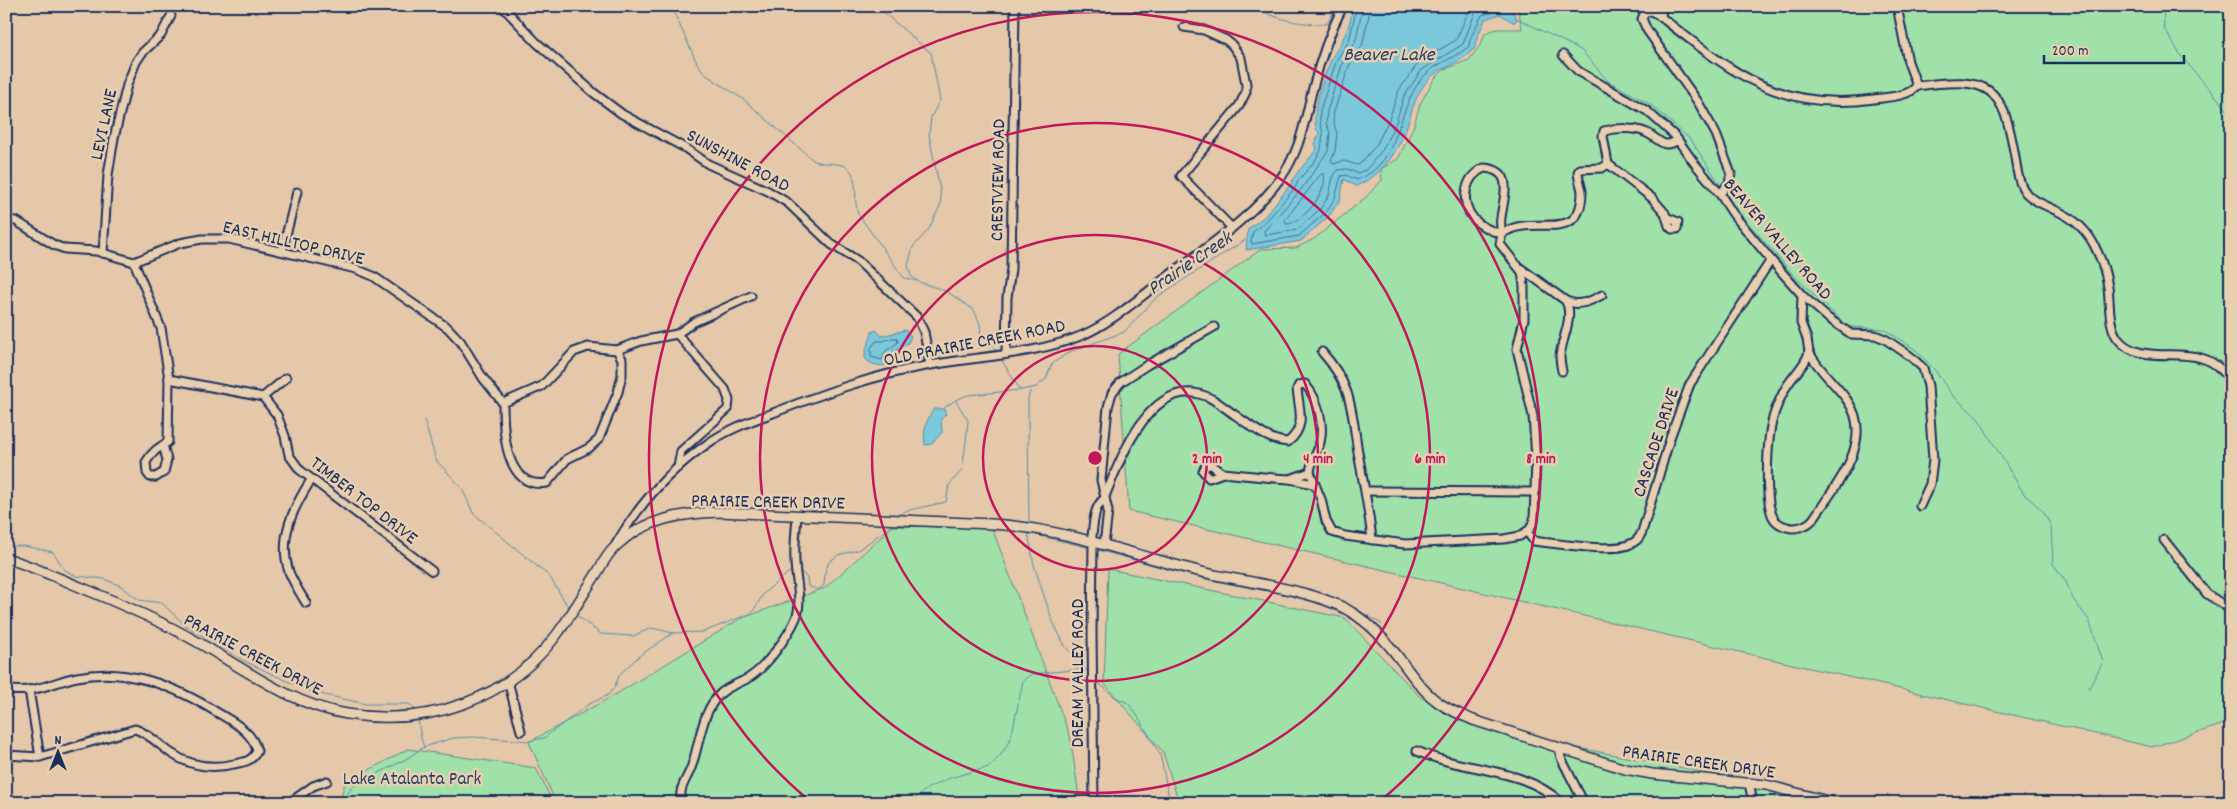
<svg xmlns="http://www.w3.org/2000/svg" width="2237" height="809" font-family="Dekko,sans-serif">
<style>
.green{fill:#a0e1aa;stroke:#5e8884}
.water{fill:#7cc8db;stroke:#558ba9}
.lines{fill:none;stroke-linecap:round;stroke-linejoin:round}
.shore{stroke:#426c90;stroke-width:1}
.stream{stroke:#558ba9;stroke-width:1}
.minor-casing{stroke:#1b2f5e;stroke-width:11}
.major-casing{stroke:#1b2f5e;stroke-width:12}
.minor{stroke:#e8cfb0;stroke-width:7}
.major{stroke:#e8cfb0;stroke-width:9}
.ring{fill:none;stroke:#c2185b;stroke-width:2.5}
.labels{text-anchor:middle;stroke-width:5;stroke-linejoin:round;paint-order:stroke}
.street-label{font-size:19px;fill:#1b2f5e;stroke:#e8cfb0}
.park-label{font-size:19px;fill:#284166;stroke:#e8cfb0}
.water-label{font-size:20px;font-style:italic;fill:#253e6a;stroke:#e8cfb0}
.centre{fill:#c2185b;stroke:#e8cfb0;stroke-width:2.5}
.ring-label{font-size:15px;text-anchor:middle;font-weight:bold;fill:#c2185b;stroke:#e8cfb0;stroke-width:5;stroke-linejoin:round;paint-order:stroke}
</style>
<rect width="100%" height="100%" fill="#e5c8a9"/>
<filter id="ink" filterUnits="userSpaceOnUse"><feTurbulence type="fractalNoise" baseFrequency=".02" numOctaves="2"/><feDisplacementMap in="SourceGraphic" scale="10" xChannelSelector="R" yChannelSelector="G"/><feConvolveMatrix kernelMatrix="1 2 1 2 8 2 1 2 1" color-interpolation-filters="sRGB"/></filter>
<g filter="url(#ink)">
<g class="green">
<path d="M 1518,6 L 2231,6 L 2231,722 L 2152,747 L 1129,511 L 1118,354 L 1261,249 L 1296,248 L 1314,239 L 1365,198 L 1382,180 L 1381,169 L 1398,159 L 1413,128 L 1420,104 L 1434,79 L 1445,69 L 1469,60 L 1481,44 L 1485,33 L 1497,29 L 1522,29 Z"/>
<path d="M 893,526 L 992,528 L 1070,736 L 1080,803 L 556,803 L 529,742 L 613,696 L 740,619 L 825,588 Z"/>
<path d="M 1108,569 L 1345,618 L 1421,698 L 1563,745 L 1751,781 L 1837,803 L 1179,803 L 1163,752 L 1104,683 Z"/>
<path d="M 408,749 L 536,768 L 553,803 L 339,803 L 345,783 Z"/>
</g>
<g class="water">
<path d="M 1351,6 L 1509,6 L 1517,19 L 1514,23 L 1500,14 L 1485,19 C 1482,29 1475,38 1475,48 C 1470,52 1466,57 1460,60 C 1451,66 1438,70 1430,78 C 1416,92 1413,108 1407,126 C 1397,153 1383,175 1356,186 L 1344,179 L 1340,200 L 1329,216 L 1301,241 L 1246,250 L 1248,229 L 1265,216 L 1291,184 C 1295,172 1310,160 1317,148 L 1315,144 L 1319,133 C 1307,121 1326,69 1333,56 C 1341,43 1354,22 1351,6 Z"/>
<path d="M 876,330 L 882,336 L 905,330 L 911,336 L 908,343 L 889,355 L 886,365 C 879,367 869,364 865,358 C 864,348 871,341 872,332 Z"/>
<path d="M 934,409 L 944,409 L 946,414 L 941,419 L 942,432 L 932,444 L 925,445 C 923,430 926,420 934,409 Z"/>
</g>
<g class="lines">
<g class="shore">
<path d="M 1357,6 L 1349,41 L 1337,59 L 1320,110 L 1320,122 L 1323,133 L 1321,150 L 1315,161 L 1298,181 L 1295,188 L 1268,219 L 1253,232 L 1251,241 L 1252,244 L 1299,236 L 1326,212 L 1335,198 L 1341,176 L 1346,175 L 1357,180 C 1404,162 1395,103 1427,73 C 1439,62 1457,57 1469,46 L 1470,39 L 1482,15 L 1502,10 L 1504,6"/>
<path d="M 1363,6 L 1355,43 L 1343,62 L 1327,111 L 1326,123 L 1330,133 L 1328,151 L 1300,191 L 1264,231 L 1265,235 L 1297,230 L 1321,208 L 1329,195 L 1333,177 L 1338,170 L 1347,169 L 1357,173 L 1366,170 L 1383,149 L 1396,122 L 1404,96 L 1422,70 L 1463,44 L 1475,13 L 1479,9 L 1488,6"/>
<path d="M 1371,6 L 1362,46 L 1349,66 L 1334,112 L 1333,121 L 1337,133 L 1335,151 L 1331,161 L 1333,164 L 1344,161 L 1357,165 L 1361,163 L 1377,144 L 1389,119 L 1399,90 L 1419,62 L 1456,40 L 1471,6"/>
<path d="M 1324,174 C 1329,190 1303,224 1286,224 L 1285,220 L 1320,175 Z"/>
<path d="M 892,338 L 897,338 L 898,342 L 885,352 L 882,360 L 871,357 L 871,348 L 876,341 L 883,341 Z"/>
</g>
<g class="stream">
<path d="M 671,6 L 697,63 L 705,74 L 743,99 L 813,160 C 823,165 835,162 845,166 C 860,173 853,201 858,214 L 904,278 L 916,281"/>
<path d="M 876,6 L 931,53 L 940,100 L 931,117 L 929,135 L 940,190 L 941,204 L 929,229 L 913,247 L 908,265 L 911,276 L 919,282 L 946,291 L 974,310 L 980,324 L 981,336 L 990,339 L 996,352"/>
<path d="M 1252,6 C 1279,20 1296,24 1327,24 L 1337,6"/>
<path d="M 2163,6 L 2164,28 L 2181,56 L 2231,114"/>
<path d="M 1516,18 L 1581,50 L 1608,81 L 1650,104 L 1691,140 L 1721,186"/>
<path d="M 1726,193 L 1736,209 L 1795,277 L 1844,323"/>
<path d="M 1851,327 L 1884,329 L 1916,350 L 1934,369 L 1952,395 L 1978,418 L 2024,494 L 2043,511 L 2051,526 L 2053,564 L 2066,582 L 2073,599 L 2089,620 L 2103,662 L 2088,690"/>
<path d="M 1001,359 L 1020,390"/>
<path d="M 943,409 L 954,401"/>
<path d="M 424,420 L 436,460 L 462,488 L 473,513 L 549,576 L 569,608"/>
<path d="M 901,515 L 905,511 L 946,502 L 949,485 L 962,470 L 966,442 L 968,420 L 955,400 L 968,395 L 1021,390 L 1036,387 L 1046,379 L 1052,364 L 1069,352 L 1124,332 L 1157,297 L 1245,240"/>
<path d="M 1029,524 L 1028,416 L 1028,398 L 1031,389"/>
<path d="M 6,546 L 24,546 L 53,552 L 65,570 L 76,576 L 104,579 L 121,586 L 139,600 L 162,603 L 185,625 L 244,661 L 311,692 L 366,704 L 409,704 L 417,711"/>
<path d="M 1090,548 L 1028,533 L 1034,565 L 1052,620 L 1065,646 L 1090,674"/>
<path d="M 1097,550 C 1134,559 1170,571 1207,579 C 1252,590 1302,593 1343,614"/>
<path d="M 801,572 L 807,578 L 808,586 L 818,590 L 824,585 L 825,572 L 829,562 L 838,555 L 858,550 L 893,525"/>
<path d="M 1361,612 L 1382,624"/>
<path d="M 576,615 L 601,634 L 633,636 L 652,628 L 673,633"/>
<path d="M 1096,681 L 1115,697 L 1128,703 L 1137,715 L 1160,754 L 1170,803"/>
<path d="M 418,720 L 421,738 L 424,747"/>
<path d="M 348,793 L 352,787 L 406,759 L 424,747 L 453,738 L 473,737 L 529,741 L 544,738 L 589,704 L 608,695 L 614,688 L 620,674 L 639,656 L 673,633 L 703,632 L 752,613 L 764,593 L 789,572 L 793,572"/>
<path d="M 909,803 L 928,788 L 950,778 L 989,767 L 1001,755 L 1011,738 L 1023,681 L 1031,674 L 1085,669"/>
</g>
<g class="minor-casing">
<g id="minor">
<path d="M 502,6 L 536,42 L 594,93 L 622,114 L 685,148 L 708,164 L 768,191 L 788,203 L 831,244 L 858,261 L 917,317 L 924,332 L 930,365"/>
<path d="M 1897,6 L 1908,62 L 1917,86"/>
<path d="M 1661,17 L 1662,6"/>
<path d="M 1184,27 L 1204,30 L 1226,40 L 1232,45 L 1241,58 L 1246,84 L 1246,92 L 1239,106 L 1181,176 L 1232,228"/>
<path d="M 1563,55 L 1578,71 L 1647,111 L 1675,136 L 1695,164 L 1720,194 L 1733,214 L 1771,260 L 1802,295 L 1828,318 L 1851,334 L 1875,335 L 1885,339 L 1910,356 L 1923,368 L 1928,386 L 1933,460 L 1930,484 L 1920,506"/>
<path d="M 1917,86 C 1990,76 2003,85 2015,157 C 2017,170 2018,183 2026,193 C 2033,201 2045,205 2055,210 C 2074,218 2089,232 2097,251 C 2103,263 2106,274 2108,287 C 2110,303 2108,326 2118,339 C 2137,363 2175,350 2201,358 C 2214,361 2222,370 2231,380"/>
<path d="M 1608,164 L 1652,198 L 1665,213 L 1669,226 L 1672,229 L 1677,229 L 1678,222 L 1666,217"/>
<path d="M 1608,164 L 1603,136 L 1604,131 C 1616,128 1635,127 1647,133 C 1660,139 1662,150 1678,140"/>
<path d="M 1484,168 C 1516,170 1503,198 1501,218 C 1500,223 1501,229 1502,234 C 1491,231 1481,227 1474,219 C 1459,202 1465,176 1484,168 Z"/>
<path d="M 1720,194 L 1729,183 L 1731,174 L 1716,134 L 1698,102 L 1647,30 L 1642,19 L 1645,12 L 1651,11 L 1657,14 C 1729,70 1778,113 1874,99 C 1887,97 1908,97 1917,86"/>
<path d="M 6,220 L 16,221 L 54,245 L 65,249 L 96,251 L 134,262 L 180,243 L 202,239 L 229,239 L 356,269 L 373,276 L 448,328 L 461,342 L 483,378 L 503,403"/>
<path d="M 282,251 L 297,192"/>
<path d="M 103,253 L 108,175 L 114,138 L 127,85 L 136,62 L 142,53 L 161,35 L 171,16"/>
<path d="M 134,262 L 161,328 L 169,379 L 168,442 C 158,448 152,452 146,462 L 147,473 L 150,477 L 156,477 L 164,472 L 167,460 L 163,445"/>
<path d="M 1519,267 L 1566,301 C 1574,318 1562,338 1560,356 C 1560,361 1561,366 1562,371"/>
<path d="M 1802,295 L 1801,323 L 1807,339 L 1809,352"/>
<path d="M 1566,301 C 1578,307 1591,301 1602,295"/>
<path d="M 677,334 L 725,389 L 729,400 L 728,409 L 681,451 L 678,467"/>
<path d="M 1322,352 C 1353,387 1351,409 1358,452 C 1363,481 1369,510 1372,540"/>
<path d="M 1809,352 C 1819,371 1835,383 1847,400 C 1876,440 1836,485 1814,518 C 1808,526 1796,530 1787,527 C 1779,525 1773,520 1771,512 C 1765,492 1767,438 1773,418 C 1775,410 1779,401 1783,393 C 1790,377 1806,366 1809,352 Z"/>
<path d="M 1006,354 L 1007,298 L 1011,269 L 1015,6"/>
<path d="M 169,379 L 263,397 L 277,415 L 285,436 L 289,455 L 300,470 L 432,571"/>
<path d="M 263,397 L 286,378"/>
<path d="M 503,403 L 542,386 L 574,352 L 588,347 L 617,350 L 641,341 L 677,334 L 694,322 L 751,296"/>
<path d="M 503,403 C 503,431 505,490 547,483 L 567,459 L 589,448 L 599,439 L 618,392 L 622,375 L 622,359 L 617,350"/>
<path d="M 1223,473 L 1209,478 L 1203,471 L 1205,467 L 1210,464 L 1223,473 L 1274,478 L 1290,479 L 1310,472"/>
<path d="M 1290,479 L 1313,484"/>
<path d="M 1366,491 L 1535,492"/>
<path d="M 1527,532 L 1534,541 L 1541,542 C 1561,544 1610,552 1628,545 C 1636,542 1639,539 1642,532 L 1671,435 L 1690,384 L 1771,260"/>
<path d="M 2164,540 L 2207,594 L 2231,610"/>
<path d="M 1091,542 C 1094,528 1092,508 1104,499 C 1119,463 1147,382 1199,394 C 1213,397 1223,407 1235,415 C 1251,426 1268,441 1288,442 C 1307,427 1299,410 1297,389 L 1299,385 L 1305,384 C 1319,400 1326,428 1318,449 C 1315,457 1311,463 1310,472 L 1321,499 L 1326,521 L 1332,532 L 1345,536 L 1405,544 L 1504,539 L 1520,536 L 1530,529 L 1534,520 L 1536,458 L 1533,416 L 1517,349 L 1524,319 L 1524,286 L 1522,272 L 1500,244 L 1502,234 C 1532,211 1582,248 1582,191 C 1581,185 1578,178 1578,172 L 1580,169 L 1602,168 L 1608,164"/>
<path d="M 1093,542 L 1092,633 L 1094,803"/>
<path d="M 616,544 C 639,504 670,470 707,444 C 726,430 751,421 773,413 C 824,393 877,374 931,365 C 981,356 1035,355 1083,335 C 1114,321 1140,297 1167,277 C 1206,247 1251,219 1280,179 C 1301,150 1304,122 1313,88 C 1320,60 1330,32 1343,6"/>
<path d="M 1104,545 L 1108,511 L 1101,480 L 1108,407 L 1112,393 L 1121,382 L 1147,365 L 1214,327"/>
<path d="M 306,603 C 300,593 293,582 289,572 C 278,538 293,508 311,480"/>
<path d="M 508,681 L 521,731"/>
<path d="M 6,690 C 14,690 22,691 29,690 C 45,688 61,680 77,677 C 128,667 175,686 218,713 C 233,722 253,732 257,751 C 252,761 245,762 234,764 C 212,769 190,766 171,753 C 158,744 150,734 135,729 L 40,757 L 6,755"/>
<path d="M 29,690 L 40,757"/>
<path d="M 1559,748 L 1561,758 L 1584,803"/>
<path d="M 1417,751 C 1464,772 1522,766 1562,803"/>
<path d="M 1749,783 L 1753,803"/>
<path d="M 289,803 L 313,786 L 327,781"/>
<path d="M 682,803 C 677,790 687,779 691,768 C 700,744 701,712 720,694 C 728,686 741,683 750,677 C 766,667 789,635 796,618 C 803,602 795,578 795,561 C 794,546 796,531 797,516"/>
</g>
</g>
<g class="major-casing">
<path id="major" d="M 6,558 C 31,566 56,577 80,587 C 119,603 157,619 194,640 C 242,667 291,705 347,714 C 427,727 509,700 558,633 C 572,614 584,593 597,573 C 602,564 608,553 616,546 C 644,519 683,513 720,512 L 992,524 C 1064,528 1132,555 1202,572 C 1243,582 1317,590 1351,612 C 1371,624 1388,643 1402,662 C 1412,675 1421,689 1434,699 C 1445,709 1460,714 1473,720 L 1625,769 L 1652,774 L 1766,785 L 1835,803"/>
</g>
<use href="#minor" class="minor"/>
<use href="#major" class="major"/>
</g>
</g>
<g class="ring">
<circle cx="1095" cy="458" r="112"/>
<circle cx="1095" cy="458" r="223"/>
<circle cx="1095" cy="458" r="335"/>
<path d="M811 802A446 446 0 1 1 1379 802"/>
</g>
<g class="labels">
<g class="street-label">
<text transform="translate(102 124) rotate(-78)" y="7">LEVI LANE</text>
<text transform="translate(739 159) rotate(28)" y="7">SUNSHINE ROAD</text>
<text transform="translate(996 180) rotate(-89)" y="7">CRESTVIEW ROAD</text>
<text transform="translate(1779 238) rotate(49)" y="7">BEAVER VALLEY ROAD</text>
<text transform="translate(294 241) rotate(13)" y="7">EAST HILLTOP DRIVE</text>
<text transform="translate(974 341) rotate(-11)" y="7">OLD PRAIRIE CREEK ROAD</text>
<text transform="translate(1654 442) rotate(-72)" y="7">CASCADE DRIVE</text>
<text transform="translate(365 499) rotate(38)" y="7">TIMBER TOP DRIVE</text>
<text transform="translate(768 500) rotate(1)" y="7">PRAIRIE CREEK DRIVE</text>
<text transform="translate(254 653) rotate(28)" y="7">PRAIRIE CREEK DRIVE</text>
<text transform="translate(1076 673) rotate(-90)" y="7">DREAM VALLEY ROAD</text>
<text transform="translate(1699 760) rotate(8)" y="7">PRAIRIE CREEK DRIVE</text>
</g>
<g class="park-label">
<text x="412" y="784">Lake Atalanta Park</text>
</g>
<g class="water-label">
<text x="1389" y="60">Beaver Lake</text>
<text transform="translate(1189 262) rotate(-34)" y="7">Prairie Creek</text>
</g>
</g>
<circle cx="1095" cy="458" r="8" class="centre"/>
<g class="ring-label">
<text x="1207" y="463">2 min</text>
<text x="1318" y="463">4 min</text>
<text x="1430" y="463">6 min</text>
<text x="1541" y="463">8 min</text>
</g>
<rect width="2237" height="809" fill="none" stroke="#e8cfb0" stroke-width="25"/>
<rect x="12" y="12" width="2212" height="784" fill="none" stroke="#1b2f5e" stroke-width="2" filter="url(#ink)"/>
<g transform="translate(58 752)" stroke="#e8cfb0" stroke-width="4" paint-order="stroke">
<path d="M0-4L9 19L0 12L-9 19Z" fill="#1b2f5e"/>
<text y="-8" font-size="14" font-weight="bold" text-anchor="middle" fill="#1b2f5e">N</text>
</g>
<path d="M2044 55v8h140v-8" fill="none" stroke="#1b2f5e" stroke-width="2.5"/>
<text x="2052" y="55" font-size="15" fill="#1b2f5e" stroke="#e8cfb0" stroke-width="4" paint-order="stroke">200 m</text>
</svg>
